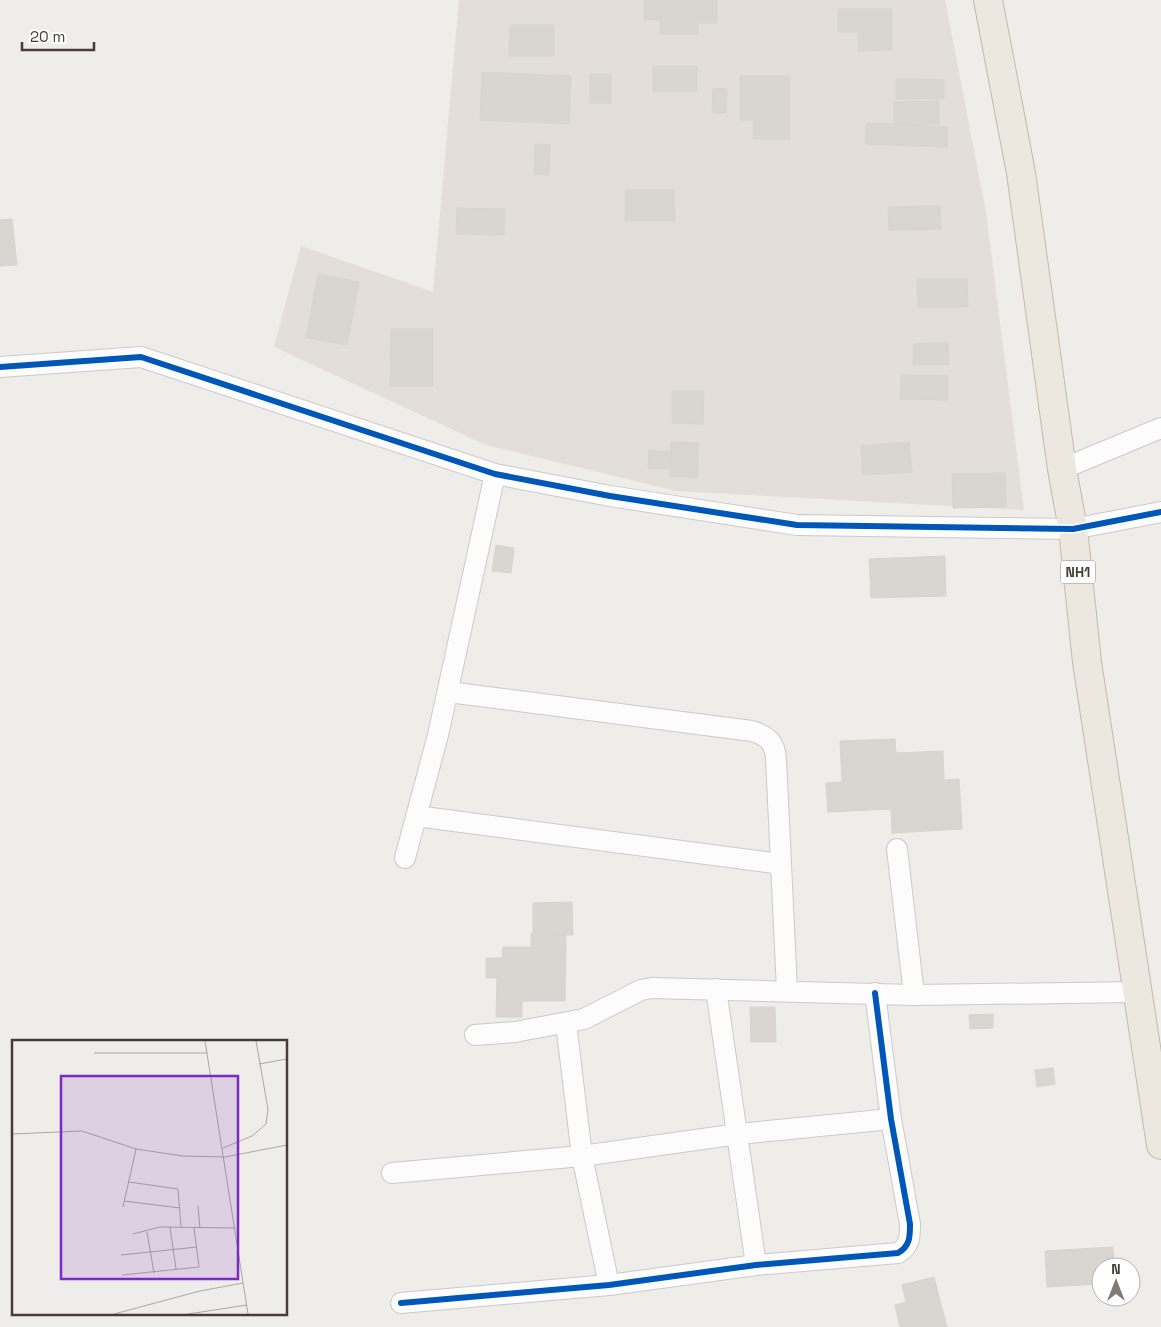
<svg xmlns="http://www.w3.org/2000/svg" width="1161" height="1327" font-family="'Space Grotesk',sans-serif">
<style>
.residential{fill:#e3ded8}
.building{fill:#d9d6d2;stroke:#d7d4d0}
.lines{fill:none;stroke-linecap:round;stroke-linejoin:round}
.minor-casing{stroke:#ccc9c6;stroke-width:22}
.trunk-casing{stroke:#c5b8a7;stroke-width:30}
.minor{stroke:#fdfcfc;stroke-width:20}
.trunk{stroke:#ece8e0;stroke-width:28}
.cycleway-casing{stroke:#fff;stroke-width:9}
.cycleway{stroke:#0057b8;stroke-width:6}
.labels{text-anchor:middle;stroke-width:4;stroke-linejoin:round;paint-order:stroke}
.shield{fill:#fff;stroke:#7d7873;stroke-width:1}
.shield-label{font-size:14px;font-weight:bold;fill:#453e37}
.inset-road{fill:none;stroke:#aba7a2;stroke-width:1}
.view{fill:#7b2cbf;fill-opacity:0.15;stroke:#7b2cbf;stroke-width:2.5}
.inset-edge{fill:none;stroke:#453e37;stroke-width:2.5}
</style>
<rect width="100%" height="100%" fill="#efedea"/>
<path class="residential" d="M 459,0 L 945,0 L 986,212 L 1024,510 L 676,491 L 486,445 L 274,347 L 301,246 L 433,292 Z"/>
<g class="building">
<path d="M 644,0 L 717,0 L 717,23 L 698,23 L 698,34 L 660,34 L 660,20 L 644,19 Z"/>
<path d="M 838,9 L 892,9 L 892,50 L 858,51 L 858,32 L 838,32 Z"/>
<path d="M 510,25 L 554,25 L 554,56 L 509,56 Z"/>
<rect x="653" y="66" width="44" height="25"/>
<path d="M 482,72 L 571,76 L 569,124 L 480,120 Z"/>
<rect x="590" y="74" width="21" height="29"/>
<path d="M 740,76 L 790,76 L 790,139 L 753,139 L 753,120 L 740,120 Z"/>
<path d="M 896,79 L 944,80 L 944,99 L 896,99 Z"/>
<path d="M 713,88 L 727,89 L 726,113 L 712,112 Z"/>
<path d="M 939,101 L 939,124 L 894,125 L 894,102 Z"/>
<path d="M 866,123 L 948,127 L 947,147 L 865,144 Z"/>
<path d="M 535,144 L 550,145 L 549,175 L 534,174 Z"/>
<path d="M 625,190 L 674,190 L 675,221 L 625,221 Z"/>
<path d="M 940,206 L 941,229 L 889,230 L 888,207 Z"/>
<path d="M 457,208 L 505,209 L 504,235 L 456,234 Z"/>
<path d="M 12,219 L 17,265 L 0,266 L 0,220 Z"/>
<path d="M 318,274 L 359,282 L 347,345 L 306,338 Z"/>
<path d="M 917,279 L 967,279 L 968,307 L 918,307 Z"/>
<path d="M 391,329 L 433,329 L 433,386 L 390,386 Z"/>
<path d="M 948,343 L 949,365 L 913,365 L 913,344 Z"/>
<path d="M 901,375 L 948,376 L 948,400 L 900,399 Z"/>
<path d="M 672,391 L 704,391 L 703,424 L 672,423 Z"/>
<path d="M 671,442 L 699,443 L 697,478 L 670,476 Z"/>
<path d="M 909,442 L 912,472 L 863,475 L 861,446 Z"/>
<path d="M 649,450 L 672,452 L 671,469 L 648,468 Z"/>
<path d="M 1005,473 L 1006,507 L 953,508 L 952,474 Z"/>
<path d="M 496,545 L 514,548 L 511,573 L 492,571 Z"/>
<path d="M 945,556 L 946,596 L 871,598 L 869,559 Z"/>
<path d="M 895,739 L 896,753 L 943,751 L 944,780 L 959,779 L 962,829 L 892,833 L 891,809 L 828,812 L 826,783 L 842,782 L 840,741 Z"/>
<path d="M 572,902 L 573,935 L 533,935 L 533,903 Z"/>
<path d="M 531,933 L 566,934 L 565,1001 L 522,1001 L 522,1017 L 496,1017 L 497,978 L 486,978 L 486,958 L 502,958 L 503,947 L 531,947 Z"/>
<path d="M 750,1007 L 775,1007 L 776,1042 L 751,1042 Z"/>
<path d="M 993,1014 L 993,1028 L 970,1029 L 969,1015 Z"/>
<path d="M 1053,1068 L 1055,1084 L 1037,1087 L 1035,1070 Z"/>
<path d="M 1113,1247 L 1114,1267 L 1101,1267 L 1101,1284 L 1047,1287 L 1045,1251 Z"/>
<path d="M 934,1277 L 947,1327 L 900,1327 L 895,1305 L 906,1302 L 902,1285 Z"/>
</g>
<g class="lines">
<g class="minor-casing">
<g id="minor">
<path d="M 0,367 L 141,357 L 495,474 L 610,496 L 797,525 L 1073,529 L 1161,512"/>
<path d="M 1062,469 L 1161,428"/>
<path d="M 448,692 L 752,731 C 768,736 775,743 776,759 L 787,990"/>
<path d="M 416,816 L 781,864"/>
<path d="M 897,849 L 914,995"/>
<path d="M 405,858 L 438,735 L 495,474"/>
<path d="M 716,989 L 756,1265"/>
<path d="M 566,1023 L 582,1156 L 609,1285"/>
<path d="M 475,1035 L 515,1032 L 584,1019 L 641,990 L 652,988 L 914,995 L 1138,992"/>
<path d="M 392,1173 L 582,1156 L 738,1134 L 891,1119"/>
<path d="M 401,1303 L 609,1285 L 756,1265 L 898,1253 C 910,1246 910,1237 910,1224 L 891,1119 L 875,993"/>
</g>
</g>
<g class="trunk-casing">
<path id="trunk" d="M 988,0 L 1021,173 L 1062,469 L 1073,529 L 1087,662 L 1161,1145"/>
</g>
<use href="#minor" class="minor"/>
<use href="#trunk" class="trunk"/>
<g class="cycleway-casing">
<g id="cycleway">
<path d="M 0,367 L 141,357 L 495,474 L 610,496 L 797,525 L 1073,529 L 1161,512"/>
<path d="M 401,1303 L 609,1285 L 756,1265 L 898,1253 C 910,1246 910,1237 910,1224 L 891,1119 L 875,993"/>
</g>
</g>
<use href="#cycleway" class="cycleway"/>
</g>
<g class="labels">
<rect class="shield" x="1060.5" y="560.5" width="35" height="23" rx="4"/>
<g class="shield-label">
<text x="1078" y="577">NH1</text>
</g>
</g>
<g transform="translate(12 1040)">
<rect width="275" height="275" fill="#efedea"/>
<path class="inset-road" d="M 193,1 L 236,274M 82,13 L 195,13M 247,24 L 275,19M 0,94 L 70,91 L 124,109 L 171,116 L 213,117 L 275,105M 211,108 L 240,96 L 254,84 L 256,69 L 244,1M 117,142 L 166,149 L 169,187M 112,161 L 168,168M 186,166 L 188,188M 111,167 L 124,109M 158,187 L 164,229M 135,192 L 142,233M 121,194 L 148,187 L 223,188M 109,215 L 185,207M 110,235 L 187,227 L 182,188M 102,274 L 188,251 L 231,243M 176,274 L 235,265"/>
<path class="view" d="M 49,36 L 226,36 L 226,239 L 49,239 Z"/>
<rect width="275" height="275" class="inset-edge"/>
</g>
<g transform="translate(1116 1282)"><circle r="24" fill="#ffffff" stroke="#b5b2af"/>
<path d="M0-4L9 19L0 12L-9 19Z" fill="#807b76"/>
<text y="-8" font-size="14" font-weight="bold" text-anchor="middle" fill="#453e37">N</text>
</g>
<path d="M22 42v8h72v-8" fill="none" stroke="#453e37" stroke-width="2.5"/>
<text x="30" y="42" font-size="15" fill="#453e37" stroke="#ffffff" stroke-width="4" paint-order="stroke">20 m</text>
</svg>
